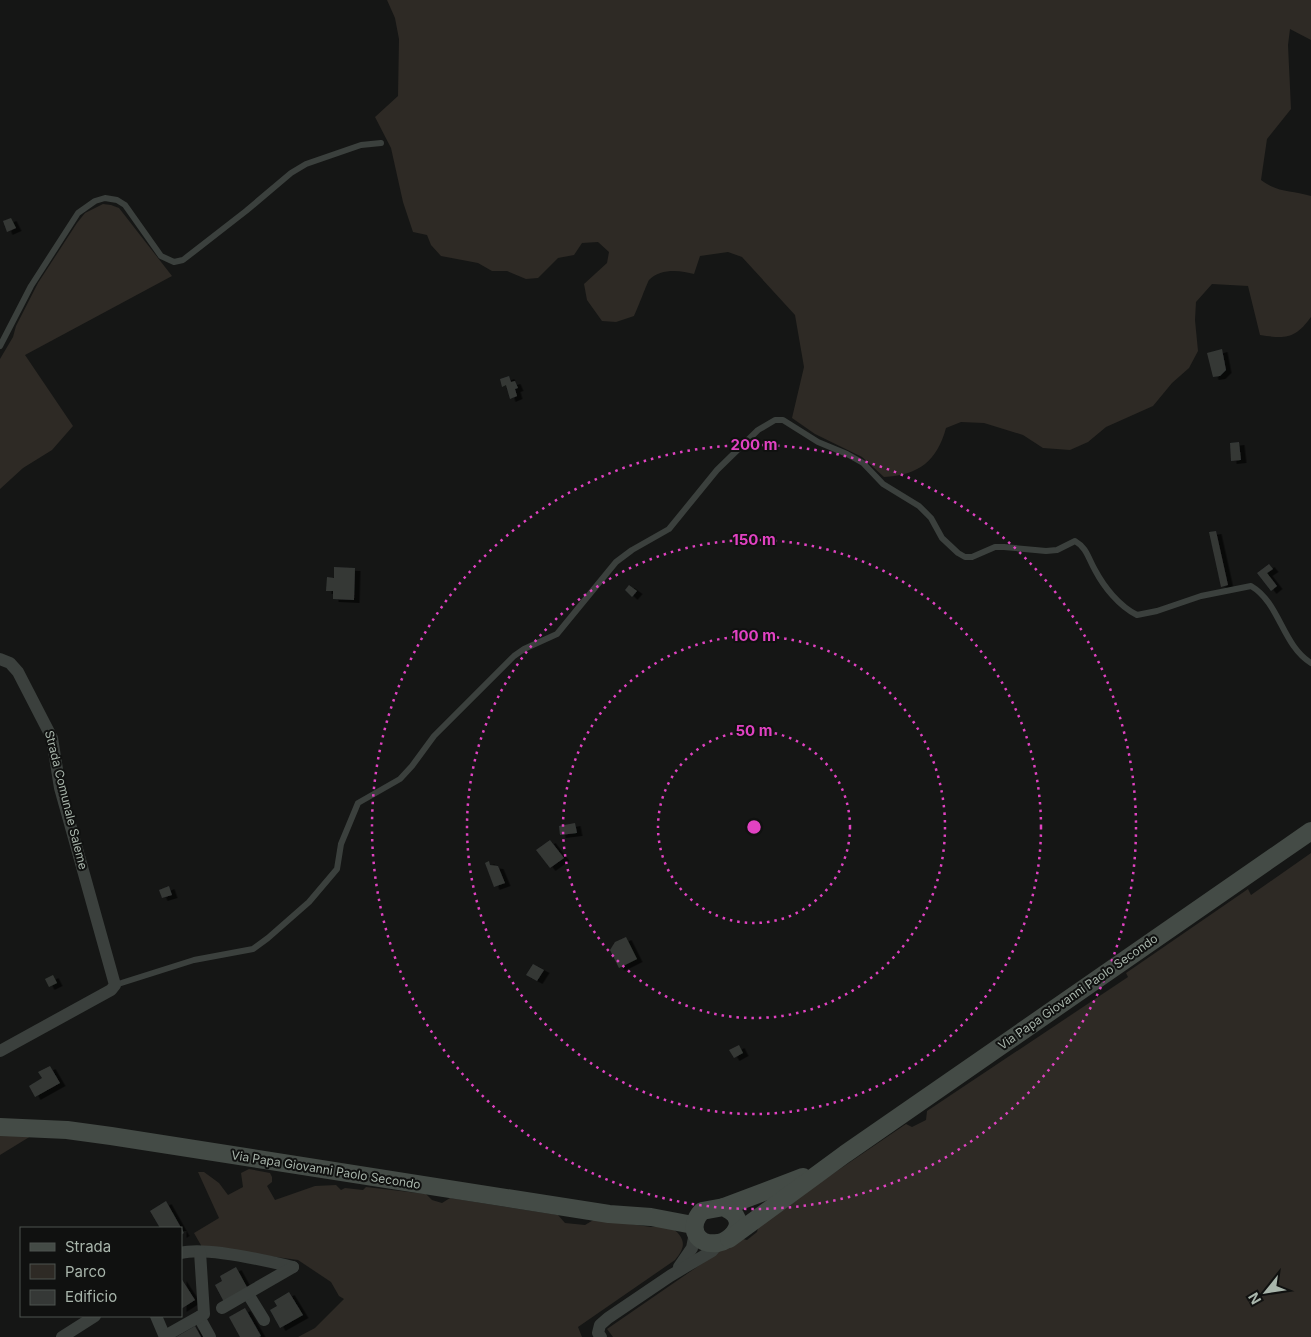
<svg xmlns="http://www.w3.org/2000/svg" width="1311" height="1337" font-family="Inter,sans-serif">
<style>
.green{fill:#2e2a25}
.building{fill:#353836;filter:url(#shadow)}
.lines{fill:none;stroke-linecap:round;stroke-linejoin:round}
.service{stroke:#3b403d;stroke-width:6}
.minor{stroke:#3b403d;stroke-width:12}
.secondary{stroke:#444b46;stroke-width:18}
.ring{fill:none;stroke:#e142c2;stroke-width:2.5;stroke-dasharray:2.5 5}
.labels{text-anchor:middle;stroke-width:4;stroke-linejoin:round;paint-order:stroke}
.street-label{font-size:12px;fill:#a8b5ab;stroke:#101110}
.centre{fill:#e142c2;stroke:#101110;stroke-width:2.5}
.ring-label{font-size:15px;text-anchor:middle;font-weight:bold;fill:#e142c2;stroke:#101110;stroke-width:4;stroke-linejoin:round;paint-order:stroke}
</style>
<defs>
<filter id="shadow"><feDropShadow dx="5.5" dy="3" stdDeviation="0" flood-color="#0009"/></filter>
</defs>
<rect width="100%" height="100%" fill="#151615"/>
<g class="green">
<path d="M 387,0 L 1311,0 L 1311,40 L 1290,29 L 1288,45 L 1291,109 L 1267,139 L 1261,180 C 1278,193 1291,190 1311,196 L 1311,317 C 1295,339 1286,339 1260,335 L 1248,286 L 1212,284 L 1196,302 L 1195,320 L 1198,351 L 1189,368 L 1172,383 L 1153,406 L 1106,427 L 1088,442 L 1070,450 L 1043,448 L 1023,435 L 984,423 L 961,422 L 946,428 C 937,461 919,475 884,477 L 862,457 L 815,434 L 792,418 L 804,367 L 795,315 L 742,257 L 728,252 L 700,256 L 694,274 C 681,270 660,268 649,280 C 648,281 637,310 634,316 L 616,322 L 602,321 L 587,300 L 584,284 L 607,263 L 609,252 L 598,242 L 582,243 L 574,255 L 558,258 L 538,278 L 526,279 L 507,271 L 492,271 L 478,263 L 441,256 L 431,245 L 427,235 L 413,232 L 403,202 L 391,148 L 375,117 L 398,96 L 399,39 L 395,18 Z"/>
<path d="M 103,204 L 111,205 L 119,208 L 172,276 L 25,355 L 73,426 L 52,450 L 23,468 L 0,489 L 0,359 L 13,337 L 16,326 L 38,283 L 77,223 L 85,213 Z"/>
<path d="M 1311,853 L 1311,1337 L 613,1337 L 607,1329 L 739,1238 L 747,1240 L 757,1232 L 759,1224 L 906,1124 L 912,1127 L 926,1120 L 927,1111 L 1128,977 L 1126,973 L 1248,889 L 1251,895 Z"/>
<path d="M 0,1136 L 31,1136 L 0,1155 Z"/>
<path d="M 249,1169 L 270,1173 L 272,1177 L 272,1182 L 267,1186 L 275,1200 L 315,1186 L 336,1185 L 341,1190 L 345,1188 L 363,1190 L 366,1187 L 426,1194 L 432,1200 L 442,1203 L 450,1198 L 558,1215 L 565,1223 L 585,1225 L 595,1219 L 651,1227 L 670,1226 C 684,1237 688,1245 675,1260 L 578,1327 L 582,1337 L 298,1337 L 315,1328 L 344,1299 L 339,1296 L 331,1282 L 298,1260 L 202,1247 L 194,1233 L 219,1218 L 198,1172 L 204,1172 L 219,1183 L 228,1195 L 243,1187 L 241,1173 Z"/>
</g>
<g class="building">
<path d="M 11,218 L 16,228 L 7,232 L 3,221 Z"/>
<path d="M 1222,349 L 1226,370 L 1220,376 L 1213,377 L 1207,353 Z"/>
<path d="M 509,376 L 511,382 L 515,381 L 518,388 L 515,389 L 517,396 L 510,399 L 506,385 L 502,387 L 500,379 Z"/>
<path d="M 1239,442 L 1241,460 L 1231,461 L 1230,443 Z"/>
<path d="M 1216,531 L 1228,585 L 1221,587 L 1209,532 Z"/>
<path d="M 1269,564 L 1273,569 L 1267,573 L 1277,586 L 1271,591 L 1257,573 Z"/>
<path d="M 334,567 L 355,568 L 354,600 L 333,599 L 333,591 L 326,591 L 327,577 L 334,578 Z"/>
<path d="M 629,585 L 637,591 L 632,597 L 625,590 Z"/>
<path d="M 575,823 L 577,833 L 560,835 L 559,826 Z"/>
<path d="M 550,840 L 564,858 L 550,868 L 536,850 Z"/>
<path d="M 489,861 L 490,865 L 498,866 L 505,883 L 494,887 L 485,863 Z"/>
<path d="M 169,886 L 172,895 L 162,898 L 159,890 Z"/>
<path d="M 626,937 L 637,959 L 619,968 L 610,950 L 615,942 Z"/>
<path d="M 533,964 L 544,970 L 537,981 L 526,975 Z"/>
<path d="M 53,975 L 57,983 L 49,987 L 45,979 Z"/>
<path d="M 739,1045 L 743,1053 L 734,1058 L 729,1050 Z"/>
<path d="M 50,1066 L 60,1083 L 35,1097 L 29,1086 L 42,1078 L 38,1072 Z"/>
<path d="M 166,1201 L 184,1233 L 181,1235 L 181,1228 L 160,1228 L 150,1211 Z"/>
<path d="M 236,1267 L 248,1289 L 224,1302 L 215,1285 L 222,1281 L 220,1276 Z"/>
<path d="M 181,1278 L 195,1300 L 181,1309 Z"/>
<path d="M 289,1292 L 303,1315 L 280,1328 L 270,1310 L 277,1306 L 274,1301 Z"/>
<path d="M 245,1308 L 261,1336 L 259,1337 L 240,1337 L 229,1317 Z"/>
<path d="M 195,1326 L 201,1337 L 176,1337 Z"/>
</g>
<g class="lines">
<g class="service">
<path d="M 0,346 L 31,286 L 78,213 L 95,201 L 105,198 L 117,200 L 125,205 L 161,256 L 174,262 L 183,260 L 246,211 L 291,173 L 306,164 L 361,145 L 381,143"/>
<path d="M 115,985 L 194,960 L 253,949 L 268,938 L 309,902 L 337,869 L 341,844 L 358,803 L 400,779 L 412,766 L 434,736 L 514,656 L 524,649 L 557,634 L 616,562 L 632,550 L 669,529 L 717,470 L 758,430 L 775,420 L 783,420 L 818,442 L 847,454 L 863,463 L 883,484 L 919,506 L 931,518 L 942,538 L 958,553 L 965,557 L 972,557 L 995,547 L 1004,547 L 1046,551 L 1057,550 L 1075,541 C 1087,548 1088,558 1095,570 C 1104,587 1119,606 1137,615 L 1157,611 L 1201,596 L 1251,586 C 1280,603 1282,645 1311,663"/>
</g>
<g class="minor">
<path d="M 0,659 L 10,663 L 18,672 L 52,738 L 60,788 L 115,985 L 111,990 L 0,1051"/>
<path d="M 181,1253 C 205,1246 268,1261 293,1267"/>
<path d="M 679,1267 L 692,1248 L 695,1233"/>
<path d="M 248,1294 L 264,1320"/>
<path d="M 222,1308 L 293,1267"/>
<path d="M 156,1316 L 165,1337"/>
<path d="M 199,1317 L 210,1337"/>
<path d="M 165,1336 L 204,1314 L 200,1252"/>
<path d="M 62,1337 L 95,1316"/>
<path d="M 601,1337 L 598,1333 L 600,1325 L 608,1318 L 670,1276 L 712,1251 L 719,1243"/>
</g>
<g class="secondary">
<path d="M 0,1127 L 67,1130 L 111,1136 L 609,1214 L 651,1217 L 693,1225"/>
<path d="M 724,1207 L 803,1177"/>
<path d="M 724,1207 C 728,1210 734,1212 736,1217 C 743,1228 729,1241 718,1243 C 696,1246 687,1227 702,1211 Z"/>
<path d="M 729,1239 L 845,1154 L 1311,831"/>
</g>
</g>
<g class="ring">
<circle cx="754" cy="827" r="96"/>
<circle cx="754" cy="827" r="191"/>
<circle cx="754" cy="827" r="287"/>
<circle cx="754" cy="827" r="382"/>
</g>
<g class="labels">
<g class="street-label">
<text transform="translate(66 800) rotate(76)" y="4">Strada Comunale Saleme</text>
<text transform="translate(1078 992) rotate(-35)" y="4">Via Papa Giovanni Paolo Secondo</text>
<text transform="translate(326 1170) rotate(9)" y="4">Via Papa Giovanni Paolo Secondo</text>
</g>
</g>
<circle cx="754" cy="827" r="8" class="centre"/>
<g class="ring-label">
<text x="754" y="450">200 m</text>
<text x="754" y="545">150 m</text>
<text x="754" y="641">100 m</text>
<text x="754" y="736">50 m</text>
</g>
<rect x="20" y="1227" width="162" height="90" fill="#101110" stroke="#4d534e"/>
<rect x="30" y="1243" width="25" height="8" fill="#444b46" stroke="#4d534e"/>
<text x="65" y="1252" font-size="15" fill="#a8b5ab">Strada</text>
<rect x="30" y="1264" width="25" height="15" fill="#2e2a25" stroke="#4d534e"/>
<text x="65" y="1277" font-size="15" fill="#a8b5ab">Parco</text>
<rect x="30" y="1290" width="25" height="15" fill="#353836" stroke="#4d534e"/>
<text x="65" y="1302" font-size="15" fill="#a8b5ab">Edificio</text>
<g transform="translate(1266 1292) rotate(240)" stroke="#101110" stroke-width="4" paint-order="stroke">
<path d="M0-4L9 19L0 12L-9 19Z" fill="#a8b5ab"/>
<text y="-8" font-size="14" font-weight="bold" text-anchor="middle" fill="#a8b5ab">N</text>
</g>
</svg>
